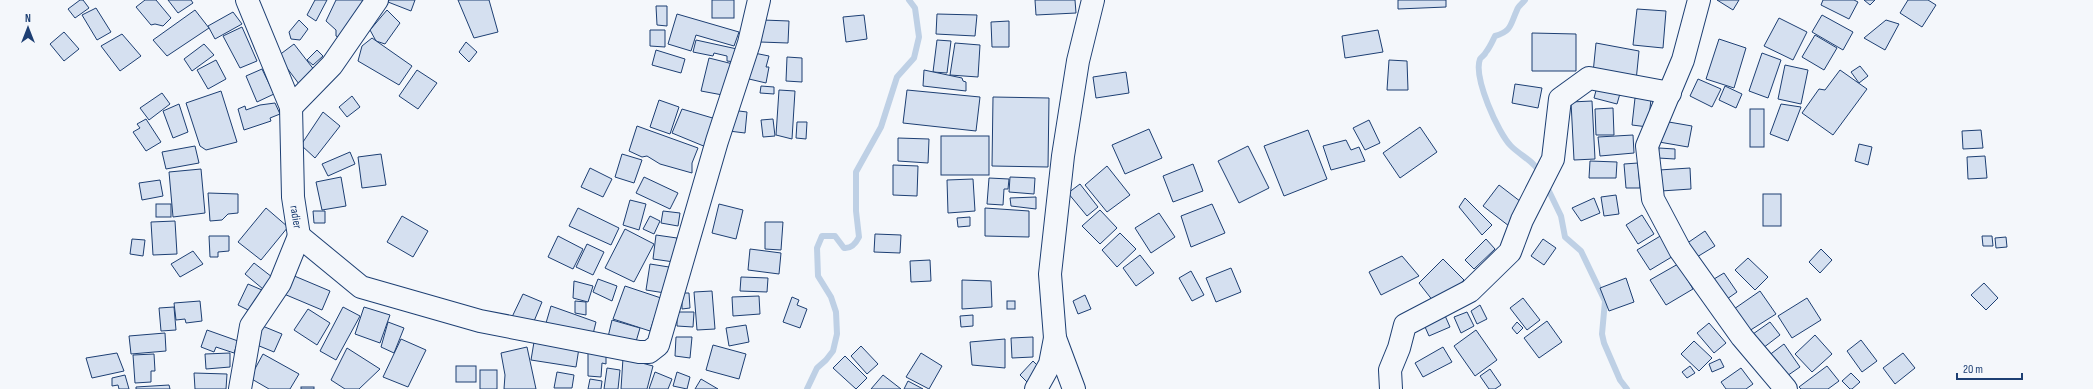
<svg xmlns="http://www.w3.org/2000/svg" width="2093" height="389" font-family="'Sofia Sans Condensed',sans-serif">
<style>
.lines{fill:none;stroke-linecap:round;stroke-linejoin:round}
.stream{stroke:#bed0e5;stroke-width:6}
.building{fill:#d5e0f0;stroke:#1d3f73}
.minor-casing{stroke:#1d3f73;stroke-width:24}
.minor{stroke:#f4f7fb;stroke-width:22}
.labels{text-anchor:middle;stroke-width:3;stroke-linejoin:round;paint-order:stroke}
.street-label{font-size:12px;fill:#1d3f73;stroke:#f4f7fb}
</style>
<rect width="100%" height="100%" fill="#f4f7fb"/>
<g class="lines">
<g class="stream">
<path d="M 1525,0 C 1522,4 1518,6 1517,10 C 1510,25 1512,31 1495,36 C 1492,42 1490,47 1486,52 C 1485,55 1481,57 1480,59 C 1473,77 1498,133 1511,146 C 1521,156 1534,161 1540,173"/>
<path d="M 1546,185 L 1561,216 L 1565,237 L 1581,251 L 1605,301 L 1602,334 L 1604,343 L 1620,380 L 1627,389"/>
<path d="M 807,389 L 817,368 L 826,360 L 833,351 L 837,334 L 836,312 L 831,297 L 818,276 L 817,248 L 822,236 L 835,236 L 844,248 C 852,249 856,243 859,237 L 856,211 L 856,172 L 881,127 L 897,77 L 914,58 L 919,37 L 915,8 L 909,0"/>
</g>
</g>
<g class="building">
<path d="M 80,0 L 83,0 L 89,8 L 75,18 L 68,9 Z"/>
<path d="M 145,0 L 156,0 L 171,18 L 163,26 L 155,24 L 151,25 L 136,7 Z"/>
<path d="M 168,0 L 191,0 L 193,3 L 178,13 Z"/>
<path d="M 315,0 L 327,0 L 316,21 L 307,15 Z"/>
<path d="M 336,0 L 363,0 L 343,40 L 336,36 L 336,30 L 326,21 Z"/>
<path d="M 389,0 L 415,0 L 411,11 L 388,2 Z"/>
<path d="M 458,0 L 489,0 L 498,32 L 474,38 Z"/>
<rect x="712" y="0" width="22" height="18"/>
<path d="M 1035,0 L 1075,0 L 1076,13 L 1036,15 Z"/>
<path d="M 1398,0 L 1446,0 L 1446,7 L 1398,9 Z"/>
<path d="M 1717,0 L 1739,0 L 1733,10 Z"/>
<path d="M 1823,0 L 1854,0 L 1858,2 L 1849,19 L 1821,5 Z"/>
<path d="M 1864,0 L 1875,0 L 1870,5 Z"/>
<path d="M 1908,0 L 1928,0 L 1936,5 L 1922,27 L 1900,13 Z"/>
<path d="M 656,6 L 667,6 L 667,26 L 657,25 Z"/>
<path d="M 96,8 L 111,32 L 97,40 L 82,15 Z"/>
<path d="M 1637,9 L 1666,11 L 1663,48 L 1633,45 Z"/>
<path d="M 195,10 L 209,28 L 167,56 L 153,40 Z"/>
<path d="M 387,10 L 400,23 L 385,44 L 376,41 L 370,30 Z"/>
<path d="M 233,12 L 242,24 L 215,39 L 208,26 Z"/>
<path d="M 677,14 L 739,32 L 734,46 L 696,35 L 691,51 L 668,44 Z"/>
<path d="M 937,14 L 977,15 L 975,36 L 936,34 Z"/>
<path d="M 864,15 L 867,39 L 846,42 L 843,17 Z"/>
<path d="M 1822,15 L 1853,32 L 1843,50 L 1812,32 Z"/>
<path d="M 1779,18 L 1807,32 L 1793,60 L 1764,46 Z"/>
<path d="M 299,20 L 308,29 L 300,40 L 291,39 L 289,32 Z"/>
<path d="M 763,20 L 789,21 L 788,43 L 760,42 Z"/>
<path d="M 1886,20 L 1899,24 L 1885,50 L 1864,38 Z"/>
<path d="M 1009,21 L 1009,47 L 992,47 L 991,22 Z"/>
<path d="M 242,27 L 257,61 L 240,68 L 223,36 Z"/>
<path d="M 650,30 L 665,30 L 665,47 L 650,46 Z"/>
<path d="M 1378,30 L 1383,52 L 1345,58 L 1342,36 Z"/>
<path d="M 64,32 L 79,49 L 64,61 L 50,44 Z"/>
<path d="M 1532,33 L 1576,34 L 1576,71 L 1532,71 Z"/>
<path d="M 122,34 L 141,56 L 120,71 L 101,46 Z"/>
<path d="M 1815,35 L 1837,48 L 1824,70 L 1802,57 Z"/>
<path d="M 372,38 L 412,66 L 399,85 L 358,61 L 362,46 Z"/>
<path d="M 1719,39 L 1746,48 L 1734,88 L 1706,79 Z"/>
<path d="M 696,40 L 737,49 L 735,62 L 727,61 L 727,56 L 714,53 L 713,56 L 693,52 Z"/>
<path d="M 937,40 L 951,41 L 947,73 L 933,72 Z"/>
<path d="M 466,42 L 477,52 L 469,62 L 459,52 Z"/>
<path d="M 955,43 L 980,45 L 978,77 L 950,75 Z"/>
<path d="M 1596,43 L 1639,51 L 1636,81 L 1593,73 Z"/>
<path d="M 204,44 L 214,55 L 192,71 L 184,59 Z"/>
<path d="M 294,44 L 315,71 L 299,84 L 278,56 Z"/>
<path d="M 317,50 L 323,56 L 313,65 L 307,60 Z"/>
<path d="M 656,50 L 685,59 L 681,73 L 652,65 Z"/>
<path d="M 754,53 L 769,56 L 766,67 L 769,67 L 766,83 L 749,79 Z"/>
<path d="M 1762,53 L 1781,60 L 1768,98 L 1749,91 Z"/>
<path d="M 787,57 L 802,58 L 802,82 L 786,81 Z"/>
<path d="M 709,58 L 733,64 L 728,96 L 701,91 Z"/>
<path d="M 216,60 L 226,79 L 208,89 L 197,70 Z"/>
<path d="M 1389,60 L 1407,61 L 1408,90 L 1387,90 Z"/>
<path d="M 1785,65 L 1808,70 L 1801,104 L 1778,99 Z"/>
<path d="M 1860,66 L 1868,76 L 1859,83 L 1851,72 Z"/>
<path d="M 262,69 L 274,94 L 257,102 L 246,76 Z"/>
<path d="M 417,70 L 437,83 L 418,109 L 399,96 Z"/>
<path d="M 924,70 L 962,78 L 963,81 L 966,82 L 966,91 L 923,86 Z"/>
<path d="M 1840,70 L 1867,89 L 1833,135 L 1802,113 L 1819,89 L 1825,90 Z"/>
<path d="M 1126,72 L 1129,93 L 1096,98 L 1093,77 Z"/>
<path d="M 1698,79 L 1721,89 L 1712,107 L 1690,96 Z"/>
<path d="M 1598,83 L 1621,90 L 1617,104 L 1594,98 Z"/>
<path d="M 1515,84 L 1542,88 L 1538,108 L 1512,103 Z"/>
<path d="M 761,86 L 774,87 L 774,94 L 760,93 Z"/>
<path d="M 1725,86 L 1742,94 L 1736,108 L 1719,100 Z"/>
<path d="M 779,90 L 795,91 L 792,139 L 776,135 Z"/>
<path d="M 907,90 L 980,97 L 976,131 L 903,123 Z"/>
<path d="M 221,91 L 237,142 L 206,150 L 200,146 L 186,103 Z"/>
<path d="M 162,93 L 170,104 L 149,120 L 140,108 Z"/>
<path d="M 352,96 L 360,107 L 347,117 L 339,107 Z"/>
<path d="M 993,97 L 1049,98 L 1048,167 L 992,166 Z"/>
<path d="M 1635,98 L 1651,99 L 1648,127 L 1632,125 Z"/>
<path d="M 659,100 L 679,107 L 670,134 L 650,127 Z"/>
<path d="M 1592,101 L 1595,159 L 1574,160 L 1571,102 Z"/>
<path d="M 275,103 L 280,114 L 270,118 L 271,121 L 244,130 L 238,109 L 245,106 L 246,110 L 260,105 Z"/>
<path d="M 179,104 L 188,132 L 173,138 L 163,111 Z"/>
<path d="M 1781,104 L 1801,107 L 1788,141 L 1770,134 Z"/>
<path d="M 1613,108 L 1614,135 L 1596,135 L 1595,109 Z"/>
<path d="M 682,109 L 716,119 L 706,147 L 672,133 Z"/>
<rect x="1750" y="109" width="14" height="38"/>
<path d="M 731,110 L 747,112 L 745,133 L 729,131 Z"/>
<path d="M 323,112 L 340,126 L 315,158 L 301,145 Z"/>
<path d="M 146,119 L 161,142 L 146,151 L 133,132 L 140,128 L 137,124 Z"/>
<path d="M 773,119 L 775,136 L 763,137 L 761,120 Z"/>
<path d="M 1369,120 L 1380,143 L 1365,150 L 1353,128 Z"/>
<path d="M 1663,121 L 1692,126 L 1688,147 L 1659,142 Z"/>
<path d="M 797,122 L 807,122 L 806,139 L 796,138 Z"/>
<path d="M 637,126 L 698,148 L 692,163 L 692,173 L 660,164 L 647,156 L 642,157 L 629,151 Z"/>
<path d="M 1420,127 L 1437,152 L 1400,178 L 1383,153 Z"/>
<path d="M 1149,129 L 1162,158 L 1125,174 L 1112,145 Z"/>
<path d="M 1308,130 L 1327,179 L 1284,196 L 1264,146 Z"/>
<path d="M 1981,130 L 1983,148 L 1963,149 L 1962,131 Z"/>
<path d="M 1633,135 L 1634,153 L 1600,156 L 1598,137 Z"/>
<rect x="941" y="136" width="48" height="39"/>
<path d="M 898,138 L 929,139 L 928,163 L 898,161 Z"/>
<path d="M 1346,140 L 1351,150 L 1359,147 L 1365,161 L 1331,170 L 1323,146 Z"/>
<path d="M 1859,144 L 1872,147 L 1868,165 L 1855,161 Z"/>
<path d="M 195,146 L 199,163 L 166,169 L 162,152 Z"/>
<path d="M 1248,146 L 1269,188 L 1239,203 L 1218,161 Z"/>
<path d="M 1659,148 L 1675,149 L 1675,159 L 1658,158 Z"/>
<path d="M 350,152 L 355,164 L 328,176 L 322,164 Z"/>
<path d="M 381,154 L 386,185 L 362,188 L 358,157 Z"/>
<path d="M 622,154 L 642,160 L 634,183 L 615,177 Z"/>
<path d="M 1985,156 L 1987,178 L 1968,179 L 1967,157 Z"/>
<path d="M 1590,161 L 1617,162 L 1616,178 L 1589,178 Z"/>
<path d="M 1638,163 L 1640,188 L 1626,188 L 1624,164 Z"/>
<path d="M 1193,164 L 1203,191 L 1173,202 L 1163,176 Z"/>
<path d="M 893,165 L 918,166 L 917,196 L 893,195 Z"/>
<path d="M 1107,166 L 1130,195 L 1107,212 L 1085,185 Z"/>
<path d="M 590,168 L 612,179 L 603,197 L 581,187 Z"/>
<path d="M 1690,168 L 1691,189 L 1661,191 L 1659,170 Z"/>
<path d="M 201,169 L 205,213 L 173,217 L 169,172 Z"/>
<path d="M 341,177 L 346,206 L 322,210 L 316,182 Z"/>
<path d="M 644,177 L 678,193 L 670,209 L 636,193 Z"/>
<path d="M 1010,177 L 1035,178 L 1034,194 L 1009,192 Z"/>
<path d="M 989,178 L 1009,179 L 1008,189 L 1004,189 L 1003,205 L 987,204 Z"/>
<path d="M 973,179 L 975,211 L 948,213 L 947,180 Z"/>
<path d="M 160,180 L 163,196 L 142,200 L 139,183 Z"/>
<path d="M 1080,184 L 1098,207 L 1087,216 L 1068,193 Z"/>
<path d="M 1499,185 L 1525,205 L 1509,226 L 1483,206 Z"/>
<path d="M 208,193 L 238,194 L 238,213 L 228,214 L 222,220 L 210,221 Z"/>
<rect x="1763" y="194" width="18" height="32"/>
<path d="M 1616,195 L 1619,214 L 1604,216 L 1601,197 Z"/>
<path d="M 1036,197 L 1036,209 L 1011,206 L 1010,198 Z"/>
<path d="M 1465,198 L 1492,225 L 1482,235 L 1459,207 Z"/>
<path d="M 1594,198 L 1600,213 L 1581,221 L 1572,208 Z"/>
<path d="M 630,200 L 646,204 L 639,230 L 623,225 Z"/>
<rect x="156" y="204" width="15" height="13"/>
<path d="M 719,204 L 743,210 L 736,239 L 712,233 Z"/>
<path d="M 1212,204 L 1225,233 L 1191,247 L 1181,216 Z"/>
<path d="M 266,208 L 288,227 L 261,260 L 238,242 Z"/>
<path d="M 578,208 L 619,228 L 611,245 L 569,226 Z"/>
<path d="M 985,208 L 1029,211 L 1029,237 L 985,236 Z"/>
<path d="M 1100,210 L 1117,228 L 1100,244 L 1082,226 Z"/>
<path d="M 313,211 L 325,211 L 325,223 L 314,223 Z"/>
<path d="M 663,211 L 680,213 L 678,226 L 661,223 Z"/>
<path d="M 1159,213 L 1175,237 L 1151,253 L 1135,228 Z"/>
<path d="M 1642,215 L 1654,234 L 1638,244 L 1626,225 Z"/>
<path d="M 402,216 L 428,231 L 413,257 L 387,242 Z"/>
<path d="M 650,216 L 660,221 L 654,234 L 643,229 Z"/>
<path d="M 970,217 L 970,226 L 958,227 L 957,218 Z"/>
<path d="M 175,221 L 177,254 L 153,255 L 151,222 Z"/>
<path d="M 765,222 L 783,222 L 781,250 L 765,249 Z"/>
<path d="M 625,229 L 654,244 L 634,282 L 605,268 Z"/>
<path d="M 1705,231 L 1715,246 L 1692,260 L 1683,246 Z"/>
<path d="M 1120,233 L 1136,249 L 1117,267 L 1102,250 Z"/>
<path d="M 875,234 L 901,235 L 900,253 L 874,252 Z"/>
<path d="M 656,235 L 677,238 L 674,262 L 653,259 Z"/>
<path d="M 1662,235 L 1675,255 L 1650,270 L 1637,250 Z"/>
<path d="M 209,236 L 229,236 L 229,251 L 218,252 L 218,257 L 210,257 Z"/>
<path d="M 558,236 L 583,249 L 573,269 L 548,257 Z"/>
<path d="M 1982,236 L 1992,236 L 1993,246 L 1983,246 Z"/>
<path d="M 2006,237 L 2007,247 L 1996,248 L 1995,238 Z"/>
<path d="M 132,239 L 145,240 L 143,256 L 130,254 Z"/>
<path d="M 1486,239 L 1495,249 L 1474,269 L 1465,260 Z"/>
<path d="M 1543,239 L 1556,248 L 1544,265 L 1531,256 Z"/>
<path d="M 587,244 L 604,252 L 593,275 L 576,267 Z"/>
<path d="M 750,249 L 781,253 L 779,274 L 748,270 Z"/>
<path d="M 1821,249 L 1832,260 L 1820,273 L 1809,262 Z"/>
<path d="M 193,251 L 203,264 L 180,277 L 171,264 Z"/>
<path d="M 1140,255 L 1154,273 L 1136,286 L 1123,268 Z"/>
<path d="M 1402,256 L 1419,276 L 1381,295 L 1369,272 Z"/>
<path d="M 1748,258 L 1768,277 L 1755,290 L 1735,270 Z"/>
<path d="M 1443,259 L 1464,280 L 1437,306 L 1419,283 Z"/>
<path d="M 930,260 L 931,281 L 911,282 L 910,261 Z"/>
<path d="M 254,263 L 272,277 L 263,289 L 245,274 Z"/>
<path d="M 650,264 L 669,267 L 665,293 L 646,290 Z"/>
<path d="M 1678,264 L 1693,289 L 1666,305 L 1650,280 Z"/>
<path d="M 1231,268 L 1241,292 L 1216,302 L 1206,278 Z"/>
<path d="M 1191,271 L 1204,295 L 1192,301 L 1179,278 Z"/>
<path d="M 1724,273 L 1737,292 L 1727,299 L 1714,279 Z"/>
<path d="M 292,275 L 330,291 L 322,310 L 284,294 Z"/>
<path d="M 741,277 L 768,278 L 767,292 L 740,291 Z"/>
<path d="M 1626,278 L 1634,302 L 1609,311 L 1600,288 Z"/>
<path d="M 598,279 L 617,286 L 612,301 L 593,292 Z"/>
<path d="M 962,280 L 991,281 L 992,307 L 962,309 Z"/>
<path d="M 574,281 L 593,286 L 588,302 L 573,298 Z"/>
<path d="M 1984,283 L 1998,298 L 1986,310 L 1971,295 Z"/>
<path d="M 248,284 L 262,290 L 252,312 L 238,305 Z"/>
<path d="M 625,286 L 661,298 L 650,331 L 613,319 Z"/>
<path d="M 712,291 L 715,329 L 697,330 L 694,292 Z"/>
<path d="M 1760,291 L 1776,314 L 1749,331 L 1734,309 Z"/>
<path d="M 682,293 L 689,293 L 690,308 L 682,309 Z"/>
<path d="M 523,294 L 542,302 L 532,326 L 512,317 Z"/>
<path d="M 1085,295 L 1091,309 L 1078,314 L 1073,301 Z"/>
<path d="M 759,296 L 760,314 L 733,316 L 732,297 Z"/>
<path d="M 792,297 L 799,300 L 797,305 L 807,309 L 800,328 L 783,322 Z"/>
<path d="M 1523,298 L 1540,320 L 1527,330 L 1510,308 Z"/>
<path d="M 1807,298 L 1821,320 L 1792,338 L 1778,316 Z"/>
<path d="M 200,301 L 202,321 L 186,323 L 185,319 L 176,320 L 174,303 Z"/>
<path d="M 575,301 L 586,302 L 586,315 L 575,313 Z"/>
<rect x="1007" y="301" width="8" height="8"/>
<path d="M 1480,305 L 1487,319 L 1477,324 L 1471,311 Z"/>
<path d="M 551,306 L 596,322 L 592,338 L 546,323 Z"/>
<path d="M 174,307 L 176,330 L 161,331 L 159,308 Z"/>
<path d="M 343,307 L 360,316 L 336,360 L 320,351 Z"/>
<path d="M 364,307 L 390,315 L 380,343 L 355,334 Z"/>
<path d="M 308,309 L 330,323 L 317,345 L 294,330 Z"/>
<path d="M 1443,311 L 1450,327 L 1429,336 L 1422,320 Z"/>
<path d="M 677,312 L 694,312 L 693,327 L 677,326 Z"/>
<path d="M 1467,312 L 1474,326 L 1461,333 L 1454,317 Z"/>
<path d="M 973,315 L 973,326 L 961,327 L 960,316 Z"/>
<path d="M 612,320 L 640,328 L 635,345 L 608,337 Z"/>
<path d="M 1547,321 L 1562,342 L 1539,358 L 1524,338 Z"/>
<path d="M 388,322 L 404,328 L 394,353 L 381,347 Z"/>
<path d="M 1517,322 L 1523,328 L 1517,334 L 1512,328 Z"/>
<path d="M 1770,322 L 1780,335 L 1763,348 L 1753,334 Z"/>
<path d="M 1709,323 L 1726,343 L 1714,353 L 1697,333 Z"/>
<path d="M 260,325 L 282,334 L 274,352 L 252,343 Z"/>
<path d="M 746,325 L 749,342 L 729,346 L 726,328 Z"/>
<path d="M 207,330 L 238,341 L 234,353 L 216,347 L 214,352 L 201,347 Z"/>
<path d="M 1476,330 L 1497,360 L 1475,376 L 1454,346 Z"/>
<path d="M 165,333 L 166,351 L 131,354 L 129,336 Z"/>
<path d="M 1815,335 L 1832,354 L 1812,372 L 1795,354 Z"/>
<path d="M 676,337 L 692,337 L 690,358 L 675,356 Z"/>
<path d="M 1033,337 L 1033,357 L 1012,358 L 1011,338 Z"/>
<path d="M 401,339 L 426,350 L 408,387 L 383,377 Z"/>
<path d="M 1005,339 L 1005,368 L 972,365 L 970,342 Z"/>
<path d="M 1861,340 L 1877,361 L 1862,372 L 1847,351 Z"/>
<path d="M 1694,341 L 1712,358 L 1699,371 L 1681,354 Z"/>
<path d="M 534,342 L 579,348 L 576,367 L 531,360 Z"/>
<path d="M 1784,344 L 1800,367 L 1784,378 L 1768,356 Z"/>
<path d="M 713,345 L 746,354 L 739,379 L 706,370 Z"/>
<path d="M 861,346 L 878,364 L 867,374 L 851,356 Z"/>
<path d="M 527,347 L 536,389 L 504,389 L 505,375 L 501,353 Z"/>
<path d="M 1443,347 L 1452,362 L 1423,377 L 1415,363 Z"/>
<path d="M 347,348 L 380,369 L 359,389 L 345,389 L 331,380 Z"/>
<path d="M 117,353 L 124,371 L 92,378 L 86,358 Z"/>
<path d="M 230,353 L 230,367 L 206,369 L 205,354 Z"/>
<path d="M 588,353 L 606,353 L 606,364 L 602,363 L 601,377 L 588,376 Z"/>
<path d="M 921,353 L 942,366 L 929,389 L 906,377 Z"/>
<path d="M 1903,353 L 1915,368 L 1895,384 L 1883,368 Z"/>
<path d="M 154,354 L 155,371 L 151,371 L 151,382 L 135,383 L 133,355 Z"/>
<path d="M 263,354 L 299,374 L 290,389 L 269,389 L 250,378 Z"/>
<path d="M 845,356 L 867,378 L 856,389 L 833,368 Z"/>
<path d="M 623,358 L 653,366 L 647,389 L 621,389 Z"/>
<path d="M 1720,359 L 1724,367 L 1712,372 L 1709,364 Z"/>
<path d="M 1033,361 L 1042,370 L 1029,384 L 1020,375 Z"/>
<rect x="456" y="366" width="20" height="16"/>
<path d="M 1690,366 L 1695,373 L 1687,378 L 1682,372 Z"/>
<path d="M 1827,366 L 1839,381 L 1828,389 L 1801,389 L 1799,387 Z"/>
<path d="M 607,368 L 620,370 L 618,389 L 604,389 Z"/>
<path d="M 1741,368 L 1753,384 L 1746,389 L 1726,389 L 1721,382 Z"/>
<path d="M 1490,369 L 1501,385 L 1495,389 L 1489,389 L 1480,376 Z"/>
<rect x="480" y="370" width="17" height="19"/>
<path d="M 557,372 L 574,375 L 572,388 L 554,388 Z"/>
<path d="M 655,372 L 672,379 L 668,389 L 649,389 Z"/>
<path d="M 677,372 L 690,377 L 687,389 L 673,386 Z"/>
<path d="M 194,373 L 227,374 L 226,389 L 195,389 Z"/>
<path d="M 1851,373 L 1860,382 L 1852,389 L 1850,389 L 1842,381 Z"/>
<path d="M 125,375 L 129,389 L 119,389 L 118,385 L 112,386 L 112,378 Z"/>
<path d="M 883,375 L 901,389 L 871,389 Z"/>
<path d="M 590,379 L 602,381 L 601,389 L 588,389 Z"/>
<path d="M 701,379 L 718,389 L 695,389 Z"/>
<path d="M 908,381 L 923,389 L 904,389 Z"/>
<path d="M 169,385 L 170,389 L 136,389 L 136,387 Z"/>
<rect x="301" y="387" width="13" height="2"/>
</g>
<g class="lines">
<g class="minor-casing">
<g id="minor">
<path id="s1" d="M 247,0 L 291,107 L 293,197 L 299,236"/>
<path d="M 1699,0 L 1683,60 L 1647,146 L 1653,199 L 1680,250 L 1742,337 L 1786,389"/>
<path d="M 291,107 L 332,65 L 377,0"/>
<path d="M 299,236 L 361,287 L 480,321 L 639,352 L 649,352 L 658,345 L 717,141 L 749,43 L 759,0"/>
<path d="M 240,389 L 251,326 L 280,283 L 299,236"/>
<path d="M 1036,389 L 1050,364 L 1055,338"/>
<path d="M 1074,389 L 1055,338 L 1050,274 L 1063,156 L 1078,61 L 1093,0"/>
<path d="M 1391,389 L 1390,370 L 1399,348 L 1405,325 L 1470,291 L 1510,252 L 1522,220 L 1553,159 L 1560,99 L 1589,78 L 1670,93"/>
</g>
</g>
<use href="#minor" class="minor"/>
</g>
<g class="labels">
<g class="street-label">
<text dy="4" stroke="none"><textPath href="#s1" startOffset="226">radier</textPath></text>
</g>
</g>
<g transform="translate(28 28)" stroke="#f4f7fb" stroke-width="3" paint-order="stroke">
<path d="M0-3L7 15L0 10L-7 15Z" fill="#1d3f73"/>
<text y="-6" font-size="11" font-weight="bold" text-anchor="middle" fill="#1d3f73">N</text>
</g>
<path d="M1957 373v6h65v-6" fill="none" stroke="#1d3f73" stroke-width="2"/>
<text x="1963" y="373" font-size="12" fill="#1d3f73" stroke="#f4f7fb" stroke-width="3" paint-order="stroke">20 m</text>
</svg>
